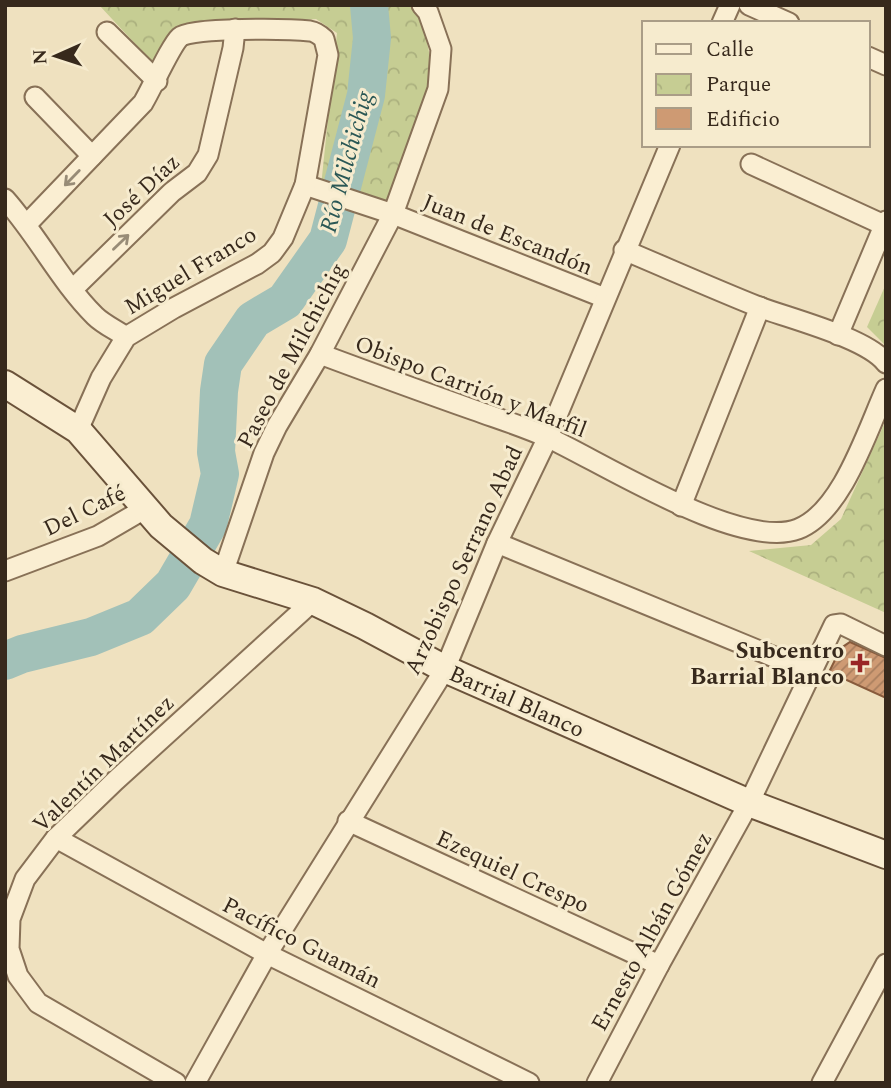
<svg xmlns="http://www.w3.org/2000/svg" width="891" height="1088" font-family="Spectral,serif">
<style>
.park{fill:url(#park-crowns)}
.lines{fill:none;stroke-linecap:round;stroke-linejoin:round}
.river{stroke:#a2c1b8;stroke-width:38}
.building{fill:url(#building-hatch);stroke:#885b3c;stroke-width:2}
.street-casing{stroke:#887157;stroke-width:23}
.secondary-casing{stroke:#6a523a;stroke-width:30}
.street{stroke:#faeed2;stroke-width:19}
.secondary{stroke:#faeed2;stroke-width:26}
.oneway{stroke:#988c77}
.poi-dot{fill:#992525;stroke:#f6ebce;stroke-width:2.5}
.labels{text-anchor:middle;stroke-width:6;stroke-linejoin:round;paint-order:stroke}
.street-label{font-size:23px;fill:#37291c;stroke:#f6ebce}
.poi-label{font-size:23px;font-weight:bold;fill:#37291c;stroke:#f6ebce;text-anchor:end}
.water-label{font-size:24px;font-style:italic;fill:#2a5755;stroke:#f6ebce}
</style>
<defs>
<pattern id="park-crowns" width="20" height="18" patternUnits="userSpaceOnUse" patternTransform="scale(1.75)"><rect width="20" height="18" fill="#c6cd93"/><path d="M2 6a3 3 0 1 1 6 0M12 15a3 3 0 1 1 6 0" fill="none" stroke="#abb07e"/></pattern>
<pattern id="building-hatch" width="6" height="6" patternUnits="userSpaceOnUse" patternTransform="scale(1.75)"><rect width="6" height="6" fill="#ce9a73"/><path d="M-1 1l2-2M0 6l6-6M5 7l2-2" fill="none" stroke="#a87e5e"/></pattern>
</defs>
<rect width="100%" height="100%" fill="#efe1bf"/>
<g class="park">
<path d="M 99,5 L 411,5 L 422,19 L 429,52 L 430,91 L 385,209 L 321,186 L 337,33 L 316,19 L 182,30 L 154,64 Z"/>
<path d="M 886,284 L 886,346 L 867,327 Z"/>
<path d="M 886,420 L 886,613 L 749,551 L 811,545 L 841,519 Z"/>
</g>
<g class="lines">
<path class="river" d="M 5,661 L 22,654 L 91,637 L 140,617 L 173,585 L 208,525 L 220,474 L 216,452 L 219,391 L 223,364 L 253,320 L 285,301 L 328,240 L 366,95 L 372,38 L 369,5"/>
</g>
<path class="building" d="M 850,642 L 886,658 L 886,698 L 829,672 L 841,648 Z"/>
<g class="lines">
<g class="street-casing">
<g id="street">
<path d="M 749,5 L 789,23"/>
<path d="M 722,23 L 730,5"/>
<path d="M 107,32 L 157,81"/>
<path d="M 868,57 L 886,65"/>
<path d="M 35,97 L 92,156"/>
<path d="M 751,164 L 886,226"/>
<path d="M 305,185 L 393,214 L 605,298"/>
<path d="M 5,199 C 38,236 60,281 95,316 C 103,324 116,330 126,337"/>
<path d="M 27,224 L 143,103 C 152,88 171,45 180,37 C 191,27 291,29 310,31 C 316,32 320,35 324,39 L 328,55 L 305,185 L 283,238 L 272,253 L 257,264 L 174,308 L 126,337 L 101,378 L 78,430"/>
<path d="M 624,250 C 669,269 714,289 759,307 C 791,319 867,338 886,363"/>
<path d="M 73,289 L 172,192 L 197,173 L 208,155 L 233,48 L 235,29"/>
<path d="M 838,335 L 886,221"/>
<path d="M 320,354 C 371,373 423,392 474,410 C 499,419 525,427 549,438 C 603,463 741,551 798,529 C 842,512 867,431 886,389"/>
<path d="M 681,506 L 760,307"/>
<path d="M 497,543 L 813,673"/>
<path d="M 5,571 L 98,536 L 146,508"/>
<path d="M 223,573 L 264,453 L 277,426 L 320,354 L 393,214 L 438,89 L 441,49 L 428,12 L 422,5"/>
<path d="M 348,821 L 659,965"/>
<path d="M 56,838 L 267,954 L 529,1083"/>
<path d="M 176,1083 L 38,1003 L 18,976 L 9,949 L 10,919 L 25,879 L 56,838 L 115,781 L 313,601"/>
<path d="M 195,1083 L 267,954 L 445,669 L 497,543 L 548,437 L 670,145"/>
<path d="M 597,1083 L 659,965 L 749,803 L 834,625 L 841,624 L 886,646"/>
<path d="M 822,1083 L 886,964"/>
</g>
</g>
<g class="secondary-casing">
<path id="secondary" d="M 5,384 L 78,430 L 161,526 L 203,561 L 223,573 L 313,601 L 365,626 L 445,669 L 749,803 L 886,855"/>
</g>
<use href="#street" class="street"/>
<use href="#secondary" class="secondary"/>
</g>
<defs><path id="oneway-shaft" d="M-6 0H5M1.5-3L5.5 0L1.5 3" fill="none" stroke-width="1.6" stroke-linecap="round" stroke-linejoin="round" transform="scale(1.75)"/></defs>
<g class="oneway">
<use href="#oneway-shaft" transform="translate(72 178) rotate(134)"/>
<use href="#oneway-shaft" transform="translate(121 242) rotate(-44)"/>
</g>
<path class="poi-dot" d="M856.5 652.5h7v7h7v7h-7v7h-7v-7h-7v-7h7z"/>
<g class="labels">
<g class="street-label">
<text transform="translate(141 190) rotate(-43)" y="8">José Díaz</text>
<text transform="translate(508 234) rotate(22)" y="8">Juan de Escandón</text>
<text transform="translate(190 270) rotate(-31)" y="8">Miguel Franco</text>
<text transform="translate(291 355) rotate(-62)" y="8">Paseo de Milchichig</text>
<text transform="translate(471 386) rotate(21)" y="8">Obispo Carrión y Marfil</text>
<text transform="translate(84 510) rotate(-26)" y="8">Del Café</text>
<text transform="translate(463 560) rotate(-65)" y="8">Arzobispo Serrano Abad</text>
<text transform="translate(517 701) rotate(24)" y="8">Barrial Blanco</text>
<text transform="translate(103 763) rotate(-44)" y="8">Valentín Martínez</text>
<text transform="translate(513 871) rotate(25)" y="8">Ezequiel Crespo</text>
<text transform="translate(651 931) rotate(-61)" y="8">Ernesto Albán Gómez</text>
<text transform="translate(302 942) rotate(27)" y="8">Pacífico Guamán</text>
</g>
<g class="poi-label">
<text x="844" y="658">Subcentro<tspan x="844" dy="26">Barrial Blanco</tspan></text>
</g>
<g class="water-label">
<text transform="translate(346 162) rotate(-75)" y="8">Río Milchichig</text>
</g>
</g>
<rect width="891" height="1088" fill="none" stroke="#37291c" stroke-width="14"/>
<rect x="642" y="21" width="228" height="126" fill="#f6ebce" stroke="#aa9d87" stroke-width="2"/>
<rect x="656" y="44" width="35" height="10" fill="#faeed2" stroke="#aa9d87" stroke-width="2"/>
<text x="706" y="56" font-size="21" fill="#37291c">Calle</text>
<rect x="656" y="74" width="35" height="21" fill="url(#park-crowns)" stroke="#aa9d87" stroke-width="2"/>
<text x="706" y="91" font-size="21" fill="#37291c">Parque</text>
<rect x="656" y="108" width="35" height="21" fill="#ce9a73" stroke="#aa9d87" stroke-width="2"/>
<text x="706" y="126" font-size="21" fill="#37291c">Edificio</text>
<g transform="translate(56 56) rotate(267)" stroke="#f6ebce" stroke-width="5" paint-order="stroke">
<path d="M0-5L12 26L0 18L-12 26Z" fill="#37291c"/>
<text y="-10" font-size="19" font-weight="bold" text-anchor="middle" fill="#37291c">N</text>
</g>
</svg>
